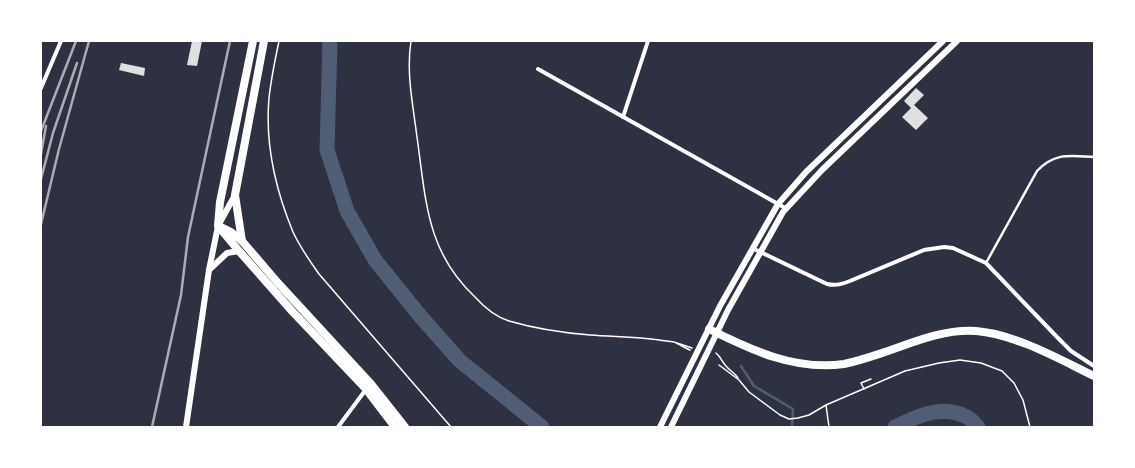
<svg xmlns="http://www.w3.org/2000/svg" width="1135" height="468" font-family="'Open Sans',sans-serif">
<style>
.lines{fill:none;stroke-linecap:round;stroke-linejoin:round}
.stream{stroke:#4f5d75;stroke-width:2.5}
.river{stroke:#4f5d75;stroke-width:15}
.building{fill:#e0e0e3}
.path{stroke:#fff;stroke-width:1.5}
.service{stroke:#fff;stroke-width:2.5}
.minor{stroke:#fff;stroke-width:4}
.tertiary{stroke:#fff;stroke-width:6}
.primary{stroke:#fff;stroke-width:8}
.trunk{stroke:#fff;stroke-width:8}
.rail{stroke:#abadb3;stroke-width:2.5}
</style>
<rect width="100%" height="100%" fill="#2d3142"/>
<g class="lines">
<path class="stream" d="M 741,366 L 754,386 L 793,409 L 792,427"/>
<g class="river">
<path d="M 330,41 L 327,150 L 347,211 L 375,260 L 421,317 L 460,361 L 542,427"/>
<path d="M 895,427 C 917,416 943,404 967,417 C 971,419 975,424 978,427"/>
</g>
</g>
<g class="building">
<path d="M 192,41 L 202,41 L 197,66 L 187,65 Z"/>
<path d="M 121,63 L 145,68 L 144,76 L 119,70 Z"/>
<path d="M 916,88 L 924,95 L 914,105 L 928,118 L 916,130 L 902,117 L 911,108 L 904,101 Z"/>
</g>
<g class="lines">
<g class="path">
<path d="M 279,41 C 275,60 271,79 269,98 C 265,143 276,191 293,232 C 300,247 309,260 319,274 L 451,427"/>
<path d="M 411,41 C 406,73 413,105 417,137 C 426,200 426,251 475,297 C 484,307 496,317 509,321 C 533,328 565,333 590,335 C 613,337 636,336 659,340 C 664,341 669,341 674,342 C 679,344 685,348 690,350"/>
<path d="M 677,343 L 692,348"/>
<path d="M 716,353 C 721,357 722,362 726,366 C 730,371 735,373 738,378"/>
<path d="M 719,365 L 739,380 L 749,392 L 780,415 L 789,419 L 798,418 L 809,415 L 826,405 L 905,371 L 939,363 L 960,360 L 981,363 L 1002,371 L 1014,383 L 1023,400 L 1030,427"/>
<path d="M 864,389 L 861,383 L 871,379"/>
<path d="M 826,405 L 829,427"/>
</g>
<path class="service" d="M 986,263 L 1037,171 C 1055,152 1070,156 1094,157"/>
<g class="minor">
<path d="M 538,69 L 787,209"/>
<path d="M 41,88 L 61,41"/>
<path d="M 623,117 L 648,41"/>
<path d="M 752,248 L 827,284 C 836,286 842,284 850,281 L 924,250 L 944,247 L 953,248 L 986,263 L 1057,337 L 1071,351 L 1094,366"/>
<path d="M 338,427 L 367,388"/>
</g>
<g class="tertiary">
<path d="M 209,270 L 227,253 L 239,251"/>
<path d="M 186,427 L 209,270 L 218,226 L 235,195"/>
<path d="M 660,427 L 720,306 L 778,204 L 806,172 L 943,41"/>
<path d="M 671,427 L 728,310 L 783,212 L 822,170 L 957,41"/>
</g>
<g class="primary">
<path d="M 253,41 L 220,202 L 218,226 L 239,251 L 292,311 L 366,389 L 395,427"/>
<path d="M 221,227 L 231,232 L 242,241 L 278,283 L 371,384 L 405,427"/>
<path d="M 242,241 L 235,195 L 264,41"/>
</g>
<path class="trunk" d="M 709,329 C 751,350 795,371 844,364 C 859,361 873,356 888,351 C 916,341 945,329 976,331 C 1015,334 1059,359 1094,376"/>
<g class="rail">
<path d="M 41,131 L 76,41"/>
<path d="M 41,154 L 46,126"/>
<path d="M 41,179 L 53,133 L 77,63"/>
<path d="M 41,224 L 59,149 L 89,41"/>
<path d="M 152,427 L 181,295 L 188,237 L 230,41"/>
</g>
</g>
<rect width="1135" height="468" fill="none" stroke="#ffffff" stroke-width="84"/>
</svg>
